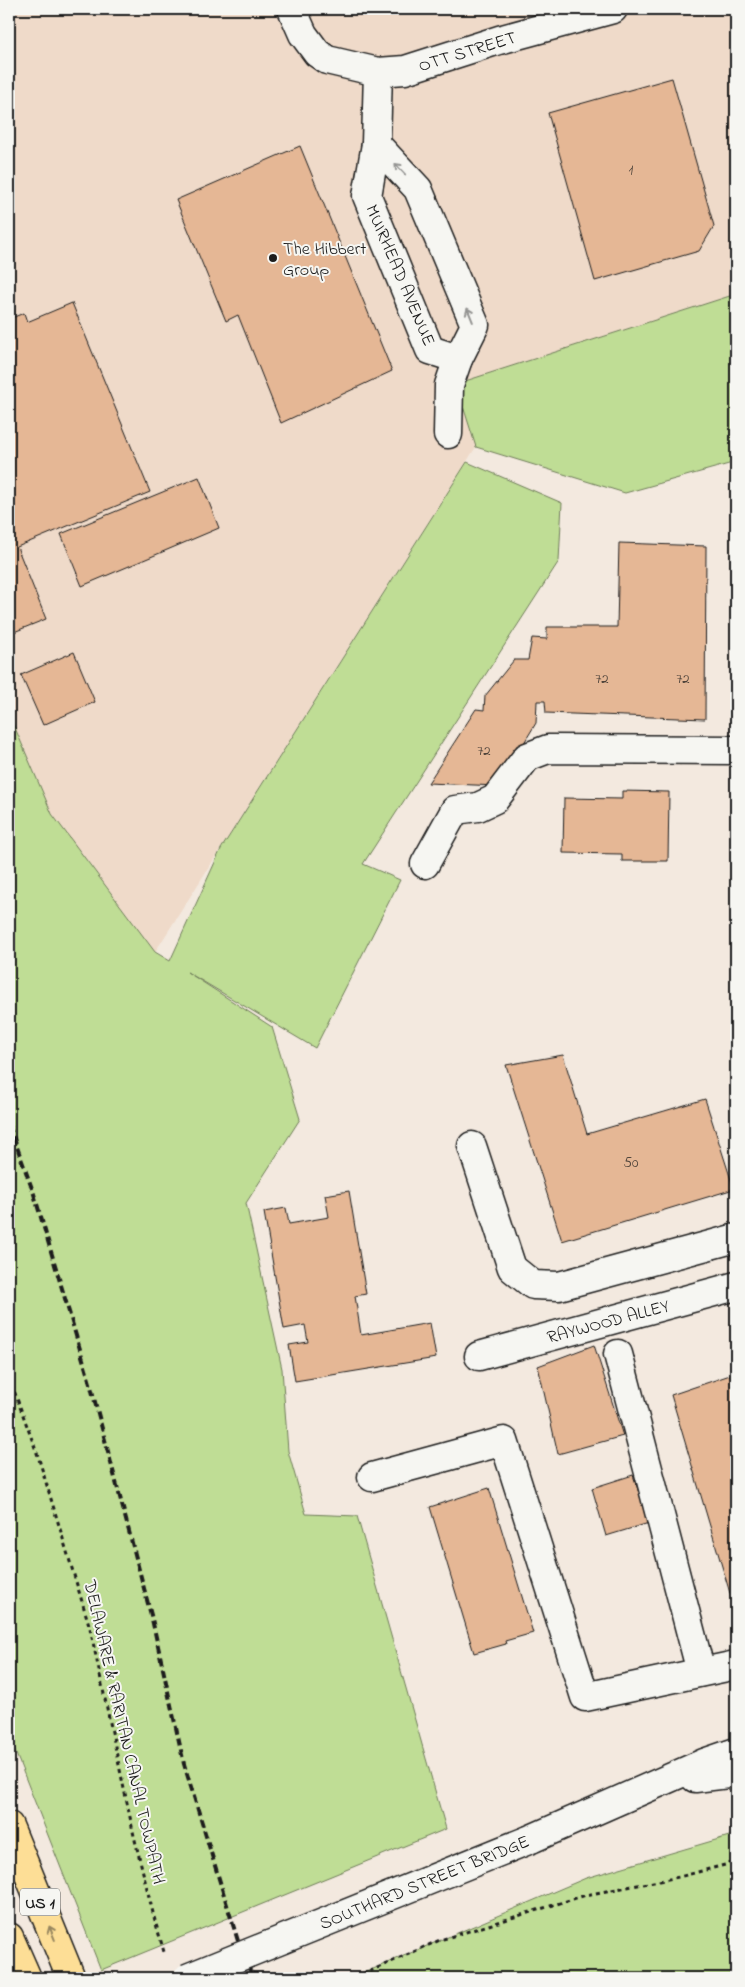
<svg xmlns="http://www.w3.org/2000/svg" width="745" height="1987" font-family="'Indie Flower',sans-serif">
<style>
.built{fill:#efdac9}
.green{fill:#bfdd95;stroke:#6e7c58}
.building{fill:#e5b795;stroke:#1c1c1c}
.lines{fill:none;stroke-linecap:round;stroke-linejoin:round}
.minor-casing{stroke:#1c1c1c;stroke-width:31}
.highway-casing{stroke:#1c1c1c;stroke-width:31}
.path{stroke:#1c1c1c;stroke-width:3;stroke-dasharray:4 4;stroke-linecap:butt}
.minor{stroke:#f6f6f2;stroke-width:28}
.highway{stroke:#fdde96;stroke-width:28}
.rail{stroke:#1c1c1c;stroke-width:4;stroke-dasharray:8 4;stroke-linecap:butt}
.minor-bridge-casing{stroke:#1c1c1c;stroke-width:31;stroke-linecap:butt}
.minor-bridge{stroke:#f6f6f2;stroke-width:28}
.oneway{stroke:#949492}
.oneway2{stroke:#98875f}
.poi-dot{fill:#1c1c1c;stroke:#f6f6f2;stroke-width:2}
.labels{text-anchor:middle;stroke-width:4;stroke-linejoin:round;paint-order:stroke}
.number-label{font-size:15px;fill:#4e433a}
.shield{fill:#f6f6f2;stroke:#5d5d5c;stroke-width:1}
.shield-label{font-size:16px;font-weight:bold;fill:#1c1c1c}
.street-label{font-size:18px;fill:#1c1c1c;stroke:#f6f6f2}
.poi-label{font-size:18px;fill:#1c1c1c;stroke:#f6f6f2;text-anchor:start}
</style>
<rect width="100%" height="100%" fill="#f3e9df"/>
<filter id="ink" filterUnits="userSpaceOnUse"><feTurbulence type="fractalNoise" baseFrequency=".02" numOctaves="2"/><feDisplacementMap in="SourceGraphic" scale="10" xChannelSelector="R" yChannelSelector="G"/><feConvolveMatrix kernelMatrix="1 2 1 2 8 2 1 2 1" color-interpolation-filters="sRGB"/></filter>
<g filter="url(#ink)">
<path class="built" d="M 9,9 L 736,9 L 736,294 L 456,384 L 476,447 L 155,952 L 52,814 L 9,714 Z"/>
<g class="green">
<path d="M 736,294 L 736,462 L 625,493 L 476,447 L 456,384 Z"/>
<path d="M 467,462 L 562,503 L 559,561 L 363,864 L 400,880 L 315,1048 L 187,972 L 272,1027 L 300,1119 L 246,1203 L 282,1369 L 288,1451 L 306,1514 L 357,1516 L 446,1829 L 101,1970 L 9,1736 L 9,714 L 52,814 L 155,952 L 170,961 L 221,849 Z"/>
<path d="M 736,1834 L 736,1978 L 352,1978 L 586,1878 Z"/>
</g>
<g class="building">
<path d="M 672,78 L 714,226 L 699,251 L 595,281 L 548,113 Z"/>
<path d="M 300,146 L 392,371 L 281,423 L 238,315 L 226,321 L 176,200 Z"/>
<path d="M 72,303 L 150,492 L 17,547 L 46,619 L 9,634 L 9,319 L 24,313 L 27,322 Z"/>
<path d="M 199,477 L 219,528 L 82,586 L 61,534 Z"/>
<path d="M 619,543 L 706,546 L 705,719 L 546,713 L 545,701 L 537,701 L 536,723 L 498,786 L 428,783 L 476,709 L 484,710 L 485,696 L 514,660 L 528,660 L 532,638 L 547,639 L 547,627 L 617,627 Z"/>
<path d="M 74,652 L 95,702 L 43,725 L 21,675 Z"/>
<path d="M 622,791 L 669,792 L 668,861 L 622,861 L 622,854 L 563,853 L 564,798 L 622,799 Z"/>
<path d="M 563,1055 L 587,1134 L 705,1099 L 734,1189 L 562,1241 L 506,1065 Z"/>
<path d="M 349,1191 L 366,1294 L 355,1296 L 361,1335 L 430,1323 L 436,1358 L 295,1381 L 289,1345 L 308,1342 L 305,1325 L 284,1329 L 264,1212 L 286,1208 L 289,1224 L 329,1217 L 325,1195 Z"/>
<path d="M 594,1345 L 623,1436 L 558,1454 L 538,1366 Z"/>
<path d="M 736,1373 L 736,1610 L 735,1610 L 671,1395 Z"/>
<path d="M 633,1475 L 649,1523 L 606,1536 L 592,1488 Z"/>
<path d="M 489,1488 L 533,1633 L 505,1641 L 506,1644 L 474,1653 L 430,1507 Z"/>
</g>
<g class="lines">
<g class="minor-casing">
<g id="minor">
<path d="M 292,9 L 303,34 L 317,53 L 327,60 L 378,72 L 405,70 L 499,40 L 613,9"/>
<path d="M 378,72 L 376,144 L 367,196 L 430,350 L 458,359"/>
<path d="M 376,144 L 418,189 L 475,325 L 458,359 L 449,385 L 448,434"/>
<path d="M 425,864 L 455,810 L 478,807 L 495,799 L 527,757 L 548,749 L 736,750"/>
<path d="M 472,1146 L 512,1268 L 533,1285 L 559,1286 L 736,1238"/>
<path d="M 618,1354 L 701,1672"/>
<path d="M 479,1356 L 736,1286"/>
<path d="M 372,1477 L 504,1441 L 585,1697 L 736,1665"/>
<path d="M 695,1778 L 736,1773"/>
<path d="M 531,1839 L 704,1763 L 736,1752"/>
</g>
</g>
<g class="highway-casing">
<g id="highway">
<path d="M 9,1826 L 71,1978"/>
<path d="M 9,1937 L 27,1978"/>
</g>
</g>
<g class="path">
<path d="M 9,1377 L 38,1456 L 90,1628 L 134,1836 L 154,1917 L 164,1952"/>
<path d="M 355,1978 L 440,1940 L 586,1895 L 679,1877 L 736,1862"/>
</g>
<use href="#minor" class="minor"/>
<use href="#highway" class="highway"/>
<path class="rail" d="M 9,1125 L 34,1194 L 90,1383 L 152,1619 L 184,1764 L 238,1941 L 253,1978"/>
<g class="minor-bridge-casing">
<path id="minor-bridge" d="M 187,1978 L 531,1839"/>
</g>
<use href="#minor-bridge" class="minor-bridge"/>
</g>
<defs><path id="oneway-shaft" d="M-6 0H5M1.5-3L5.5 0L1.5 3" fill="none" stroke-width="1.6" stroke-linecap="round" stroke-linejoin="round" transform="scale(1.25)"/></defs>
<g class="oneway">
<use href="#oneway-shaft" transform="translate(400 169) rotate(-133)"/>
<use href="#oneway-shaft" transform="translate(470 315) rotate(-112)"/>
</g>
<use class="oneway2" href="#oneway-shaft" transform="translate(52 1933) rotate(-112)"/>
</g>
<circle class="poi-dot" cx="273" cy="258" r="5"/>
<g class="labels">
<g class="number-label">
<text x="631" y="174">1</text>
<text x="602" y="683">72</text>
<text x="683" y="683">72</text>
<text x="484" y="755">72</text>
<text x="631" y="1167">50</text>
</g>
<rect class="shield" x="20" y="1888.5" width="40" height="27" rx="4"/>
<g class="shield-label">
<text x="40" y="1908">US 1</text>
</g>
<g class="street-label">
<text transform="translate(467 51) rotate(-17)" y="6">OTT STREET</text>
<text transform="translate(401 275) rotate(67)" y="6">MUIRHEAD AVENUE</text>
<text transform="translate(608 1321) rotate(-15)" y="6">RAYWOOD ALLEY</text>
<text transform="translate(125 1732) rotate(77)" y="6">DELAWARE &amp; RARITAN CANAL TOWPATH</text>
<text transform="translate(424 1882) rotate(-22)" y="6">SOUTHARD STREET BRIDGE</text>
</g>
<g class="poi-label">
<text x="283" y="254">The Hibbert<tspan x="283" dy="21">Group</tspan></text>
</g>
</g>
<rect width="745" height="1987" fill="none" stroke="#f6f6f2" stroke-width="30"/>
<rect x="15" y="15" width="715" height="1957" fill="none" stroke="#1c1c1c" stroke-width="2" filter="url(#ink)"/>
</svg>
